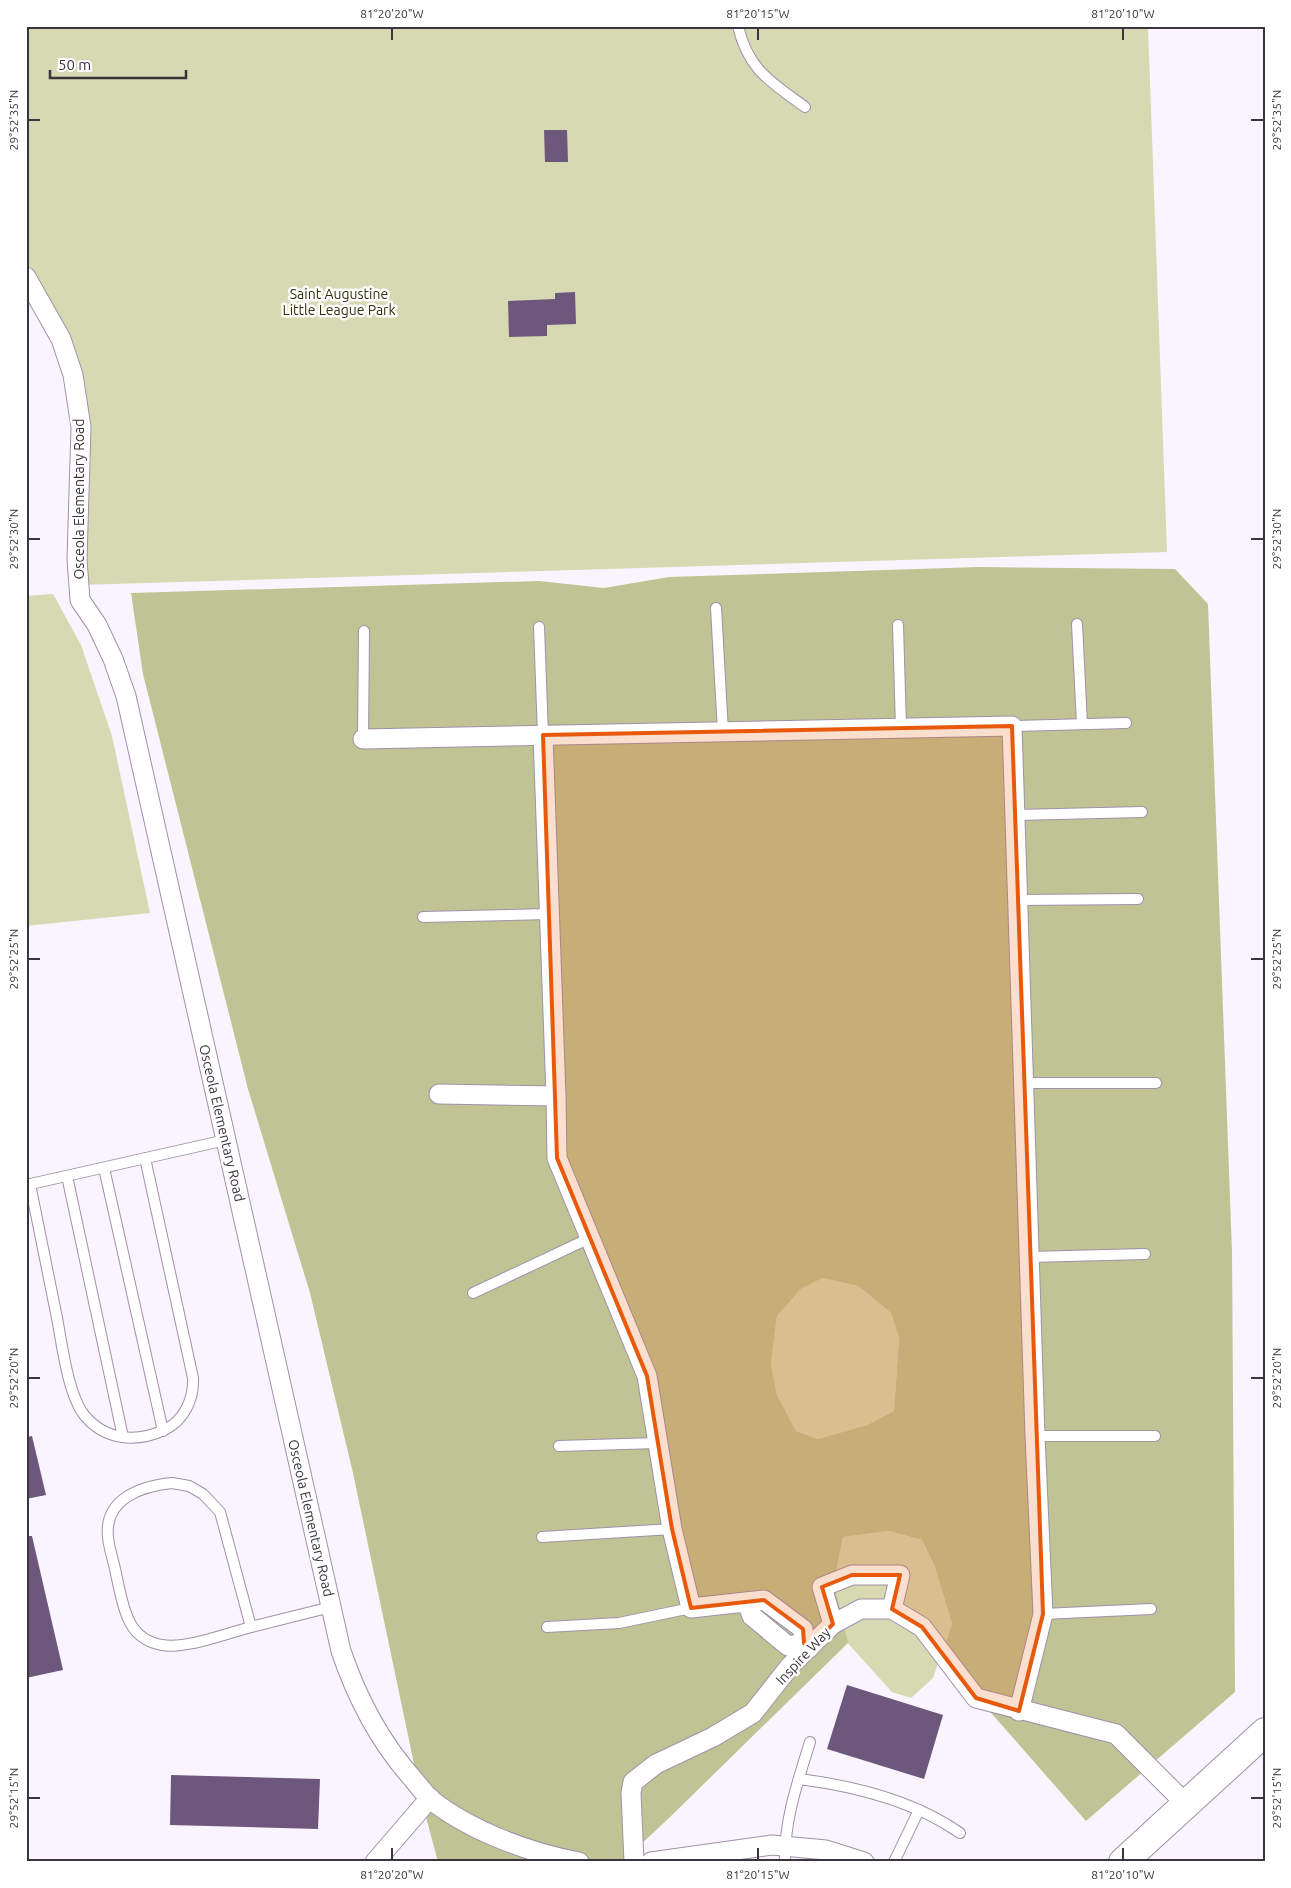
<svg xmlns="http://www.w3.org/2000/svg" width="1291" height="1888" font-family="Ubuntu,sans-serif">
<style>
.green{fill:#d6d9b2}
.forest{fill:#c0c393;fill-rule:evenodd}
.building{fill:#6d577d}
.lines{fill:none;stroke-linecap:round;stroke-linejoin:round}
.lane-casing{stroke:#9f91a9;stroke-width:12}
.street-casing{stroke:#9f91a9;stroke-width:21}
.highway-casing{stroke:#9f91a9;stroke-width:30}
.lane{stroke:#fff;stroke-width:10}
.street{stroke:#fff;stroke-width:19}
.highway{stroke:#fff;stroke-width:28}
.marked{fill:#e8590c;fill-opacity:0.2;stroke:#e8590c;stroke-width:4;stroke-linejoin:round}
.ticks{fill:none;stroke:#39343e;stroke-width:2}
.labels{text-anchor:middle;stroke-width:5;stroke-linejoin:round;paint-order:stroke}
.park-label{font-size:14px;fill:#2f3009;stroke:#fff}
.street-label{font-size:14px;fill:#39343e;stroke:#fff}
.neatline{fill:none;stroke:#39343e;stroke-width:2}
.ticks-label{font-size:12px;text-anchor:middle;fill:#39343e}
</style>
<rect width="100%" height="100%" fill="#faf4fe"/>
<g class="green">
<path d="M 26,26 L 1148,26 L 1167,552 L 79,585 L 73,375 L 26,277 Z"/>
<path d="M 53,594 L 81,645 L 112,736 L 150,913 L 26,926 L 26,596 Z"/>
<path d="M 823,1278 L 858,1286 L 891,1313 L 899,1338 L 894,1411 L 867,1425 L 818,1439 L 796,1431 L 777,1395 L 771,1363 L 777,1316 L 801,1289 Z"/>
<path d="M 889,1531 L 922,1540 L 935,1567 L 952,1624 L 933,1678 L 911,1698 L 892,1692 L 845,1640 L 834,1583 L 843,1537 Z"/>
</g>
<path class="forest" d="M 979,567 L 1175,569 L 1208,604 L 1232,1252 L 1235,1692 L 1086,1821 L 941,1656 L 952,1624 L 935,1567 L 922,1540 L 889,1531 L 843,1537 L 834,1583 L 848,1643 L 669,1818 L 622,1862 L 438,1862 L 422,1802 L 353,1473 L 310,1293 L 248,1089 L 143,674 L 131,593 L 539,581 L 604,588 L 669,577 ZM 823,1278 L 858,1286 L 891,1313 L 899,1338 L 894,1411 L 867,1425 L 818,1439 L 796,1431 L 777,1395 L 771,1363 L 777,1316 L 801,1289 Z"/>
<g class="building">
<path d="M 544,130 L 567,130 L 568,162 L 545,162 Z"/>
<path d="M 575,292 L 576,324 L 547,325 L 547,336 L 509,337 L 508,301 L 555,299 L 555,293 Z"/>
<path d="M 32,1436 L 46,1495 L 26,1499 L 26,1437 Z"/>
<path d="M 26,1536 L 32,1536 L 63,1670 L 26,1678 Z"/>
<path d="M 847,1685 L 943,1715 L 924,1779 L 827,1749 Z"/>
<path d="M 171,1775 L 320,1779 L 318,1829 L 170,1825 Z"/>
</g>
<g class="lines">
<g class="lane-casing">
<g id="lane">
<path d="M 738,26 C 748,70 771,82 805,107"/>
<path d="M 716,608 L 723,732"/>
<path d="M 1077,624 L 1082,724"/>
<path d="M 898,625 L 901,728"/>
<path d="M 539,627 L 543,735"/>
<path d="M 1012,726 L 1126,723"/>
<path d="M 363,739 L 364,631"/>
<path d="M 1016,815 L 1142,812"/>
<path d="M 1018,900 L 1138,899"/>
<path d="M 423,917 L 549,914"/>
<path d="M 1024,1083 L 1156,1083"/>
<path d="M 104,1168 L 163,1431"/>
<path d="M 67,1176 L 123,1437"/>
<path d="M 30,1184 C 39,1229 48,1273 57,1318 C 62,1344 68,1396 85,1416 C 105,1440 136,1443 164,1430 C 184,1421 194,1399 193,1378 L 145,1158"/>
<path d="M 26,1185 L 226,1140"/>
<path d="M 1029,1257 L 1145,1254"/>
<path d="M 473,1293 L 590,1238"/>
<path d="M 1035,1436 L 1155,1436"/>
<path d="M 559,1446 L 657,1443"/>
<path d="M 172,1483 L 189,1486 L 203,1494 L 220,1512 L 251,1627 C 225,1634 187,1649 162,1645 C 125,1639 123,1603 116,1574 C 114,1562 109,1549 108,1537 C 104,1498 142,1486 172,1483 Z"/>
<path d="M 542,1537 L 672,1529"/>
<path d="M 1043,1614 L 1151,1609"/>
<path d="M 251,1627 L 331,1607"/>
<path d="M 547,1627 L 619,1623 L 691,1608"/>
<path d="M 799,1779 C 855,1786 913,1800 960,1833"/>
<path d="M 785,1862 C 784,1820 798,1781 810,1742"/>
<path d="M 894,1862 L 919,1810"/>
</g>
</g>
<g class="street-casing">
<g id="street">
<path d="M 26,277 L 61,339 L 73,375 L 81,427 L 77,559 L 80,600 L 97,625 L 113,659 L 126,696 L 341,1651 C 357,1698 379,1741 413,1779 C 418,1785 424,1793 430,1799 C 470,1831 530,1853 579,1862"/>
<path d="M 363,739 L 1012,726 L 1035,1436 L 1043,1614 L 1019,1711"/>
<path d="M 439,1094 L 556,1096 L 543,735"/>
<path d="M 556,1096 L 557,1158 L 647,1376 L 672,1529 L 691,1608 L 764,1600 L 803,1629 L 804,1643 L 809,1648"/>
<path d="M 747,1603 L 752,1616 L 788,1646 L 804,1643"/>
<path d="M 833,1624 L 822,1587 L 852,1575 L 900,1575 L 892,1609"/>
<path d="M 375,1862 L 430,1798"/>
<path d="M 634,1862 L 631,1793 L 633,1782 L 656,1764 L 713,1737 L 753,1713 L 790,1666 L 833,1624 L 861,1609 L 892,1609 L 922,1627 L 976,1698 L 1116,1734 L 1186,1804"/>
<path d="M 651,1862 L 772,1845 L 826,1850 L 864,1862"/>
</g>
</g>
<g class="highway-casing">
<path id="highway" d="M 1123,1862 L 1265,1732"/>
</g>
<use href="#lane" class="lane"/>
<use href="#street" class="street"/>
<use href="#highway" class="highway"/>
</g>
<path class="marked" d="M 1012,726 L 1043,1614 L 1019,1711 L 976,1698 L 922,1627 L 892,1609 L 900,1575 L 852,1575 L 822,1587 L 833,1624 L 809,1648 L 804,1643 L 803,1629 L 764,1600 L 691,1608 L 672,1529 L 647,1376 L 557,1158 L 543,735 Z"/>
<path class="ticks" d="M 392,28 L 392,40M 758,28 L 758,40M 1123,28 L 1123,40M 28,120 L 40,120M 1251,120 L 1264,120M 28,539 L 40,539M 1251,539 L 1264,539M 28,959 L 40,959M 1251,959 L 1264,959M 28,1378 L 40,1378M 1251,1378 L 1264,1378M 28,1798 L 40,1798M 1251,1798 L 1264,1798M 392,1848 L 392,1860M 758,1848 L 758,1860M 1123,1848 L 1123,1860"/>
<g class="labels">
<g class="park-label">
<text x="339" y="299">Saint Augustine<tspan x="339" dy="16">Little League Park</tspan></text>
</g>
<g class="street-label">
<text transform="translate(79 499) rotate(-90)" y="5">Osceola Elementary Road</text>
<text transform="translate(222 1123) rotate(77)" y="5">Osceola Elementary Road</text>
<text transform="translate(311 1518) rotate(77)" y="5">Osceola Elementary Road</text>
<text transform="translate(803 1656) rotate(-47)" y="5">Inspire Way</text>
</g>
</g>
<rect width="1291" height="1888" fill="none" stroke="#ffffff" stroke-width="55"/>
<path d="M50 70v8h136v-8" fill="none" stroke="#39343e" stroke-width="2.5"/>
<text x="58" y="70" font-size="15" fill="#39343e" stroke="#ffffff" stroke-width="4" paint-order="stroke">50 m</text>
<rect x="28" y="28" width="1236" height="1832" class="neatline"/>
<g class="ticks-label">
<text x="392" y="18">81°20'20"W</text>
<text x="758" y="18">81°20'15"W</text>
<text x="1123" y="18">81°20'10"W</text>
<text transform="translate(14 120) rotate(-90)" y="4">29°52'35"N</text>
<text transform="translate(1277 120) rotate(-90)" y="4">29°52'35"N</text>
<text transform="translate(14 539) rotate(-90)" y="4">29°52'30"N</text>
<text transform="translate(1277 539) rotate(-90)" y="4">29°52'30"N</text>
<text transform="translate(14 959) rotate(-90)" y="4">29°52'25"N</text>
<text transform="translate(1277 959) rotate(-90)" y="4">29°52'25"N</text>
<text transform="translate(14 1378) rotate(-90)" y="4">29°52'20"N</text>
<text transform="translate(1277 1378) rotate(-90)" y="4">29°52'20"N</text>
<text transform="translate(14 1798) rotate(-90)" y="4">29°52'15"N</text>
<text transform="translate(1277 1798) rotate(-90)" y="4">29°52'15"N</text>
<text x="392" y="1879">81°20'20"W</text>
<text x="758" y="1879">81°20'15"W</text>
<text x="1123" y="1879">81°20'10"W</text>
</g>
</svg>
